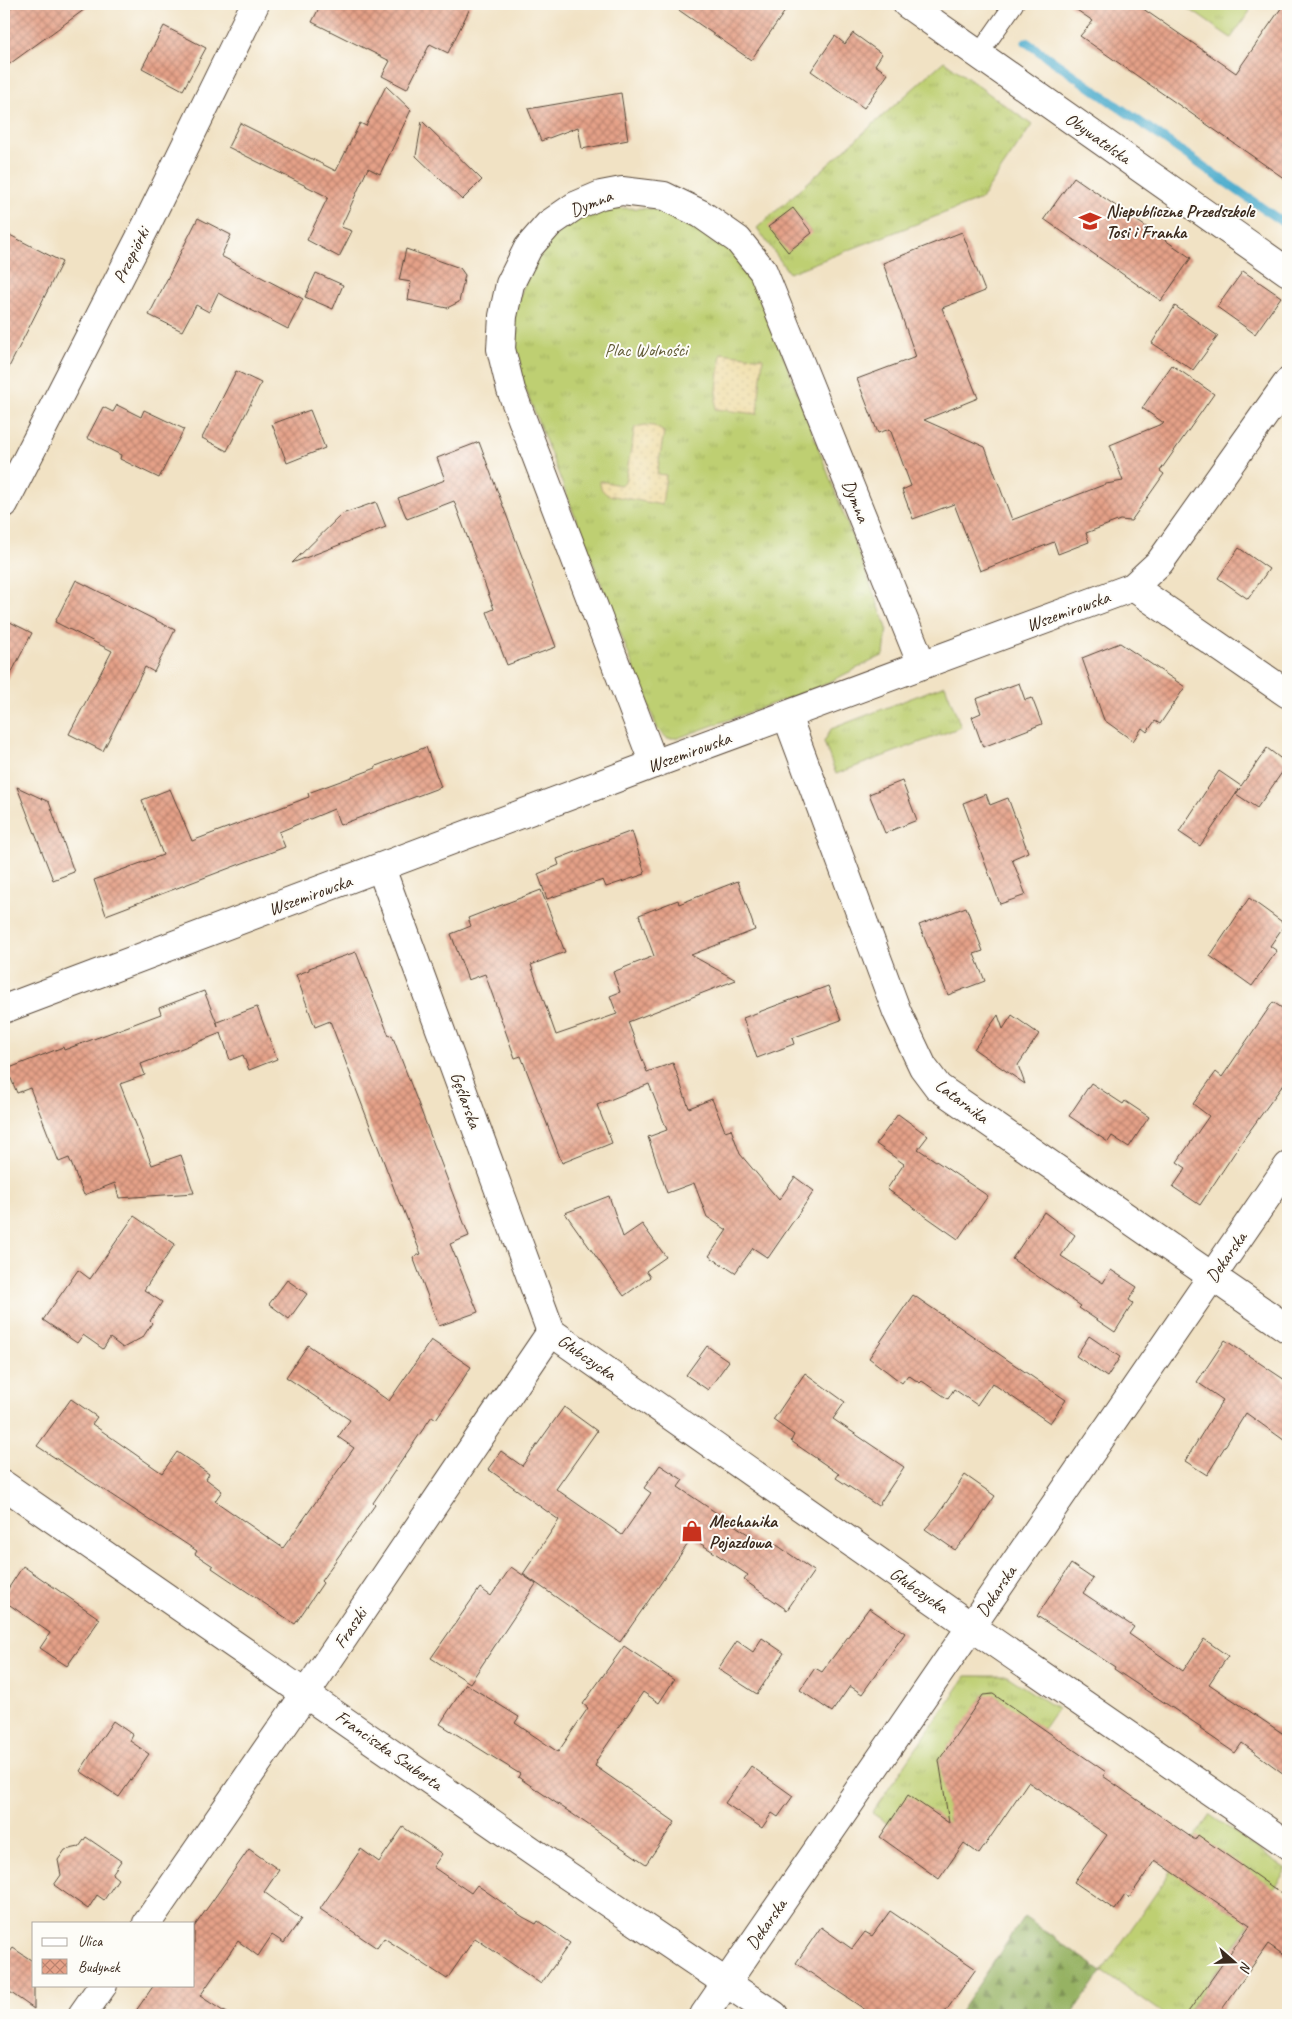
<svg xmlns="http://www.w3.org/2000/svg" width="1292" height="2019" font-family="Caveat,sans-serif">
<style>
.grass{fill:url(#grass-tufts);stroke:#7c7c48}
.forest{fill:url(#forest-firs);stroke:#686e41}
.sand{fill:url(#sand-dots);stroke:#94825e}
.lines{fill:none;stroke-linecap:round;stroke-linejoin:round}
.stream{stroke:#4fadcd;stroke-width:9}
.building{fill:url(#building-cross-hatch)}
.service-casing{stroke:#564637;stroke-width:20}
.minor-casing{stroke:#564637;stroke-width:30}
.service{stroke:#fff;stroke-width:18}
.minor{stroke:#fff;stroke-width:28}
.labels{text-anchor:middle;stroke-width:4;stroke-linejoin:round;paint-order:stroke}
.street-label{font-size:18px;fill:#3b2a1e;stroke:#fdfcf7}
.poi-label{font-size:18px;font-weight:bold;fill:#3b2a1e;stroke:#fdfcf7;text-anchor:start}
.park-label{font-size:18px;fill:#625c37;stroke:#fdfcf7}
</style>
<defs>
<pattern id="grass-tufts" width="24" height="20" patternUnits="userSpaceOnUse" patternTransform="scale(1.25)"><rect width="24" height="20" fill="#becf72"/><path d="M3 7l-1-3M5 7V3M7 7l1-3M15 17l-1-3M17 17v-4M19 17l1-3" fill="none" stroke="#a4b262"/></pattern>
<pattern id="forest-firs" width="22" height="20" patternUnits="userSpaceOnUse" patternTransform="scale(1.25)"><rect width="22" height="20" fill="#96b264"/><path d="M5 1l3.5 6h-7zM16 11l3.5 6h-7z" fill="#7c9152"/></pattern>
<pattern id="sand-dots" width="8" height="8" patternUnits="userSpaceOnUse" patternTransform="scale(1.25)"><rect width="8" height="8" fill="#eeda9e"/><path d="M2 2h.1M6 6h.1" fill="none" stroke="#cdbb88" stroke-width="1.8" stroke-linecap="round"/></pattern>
<pattern id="building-cross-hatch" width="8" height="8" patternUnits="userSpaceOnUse" patternTransform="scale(1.25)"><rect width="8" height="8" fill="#e5a188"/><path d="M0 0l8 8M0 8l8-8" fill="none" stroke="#bb836f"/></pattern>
</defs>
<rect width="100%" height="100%" fill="#fdfcf7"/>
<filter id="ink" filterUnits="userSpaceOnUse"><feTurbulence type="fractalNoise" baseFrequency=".02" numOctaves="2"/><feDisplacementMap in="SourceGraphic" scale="10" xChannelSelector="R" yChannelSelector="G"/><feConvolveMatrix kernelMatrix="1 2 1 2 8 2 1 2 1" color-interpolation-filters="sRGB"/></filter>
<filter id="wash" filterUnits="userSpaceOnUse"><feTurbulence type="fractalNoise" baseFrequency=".0096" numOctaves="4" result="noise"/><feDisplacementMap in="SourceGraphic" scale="20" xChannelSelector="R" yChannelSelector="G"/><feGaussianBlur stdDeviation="1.12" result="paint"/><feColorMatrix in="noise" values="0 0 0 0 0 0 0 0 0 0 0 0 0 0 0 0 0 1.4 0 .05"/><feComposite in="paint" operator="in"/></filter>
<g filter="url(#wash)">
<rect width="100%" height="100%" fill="#f1e2c4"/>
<g class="grass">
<path d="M 1182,4 L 1240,4 L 1250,11 L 1231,38 Z"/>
<path d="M 944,61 L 1032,125 L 981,199 L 789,273 L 757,228 Z"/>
<path d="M 610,208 C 626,209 644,207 660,210 C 697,217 727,244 751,271 L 887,628 L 884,655 L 819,687 L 678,738 L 667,738 L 658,730 L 517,367 L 514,310 L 529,274 L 548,241 L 576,220 Z"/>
<path d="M 945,685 L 961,727 L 836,774 L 824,742 L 831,729 Z"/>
<path d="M 966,1676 L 1007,1676 L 1057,1709 L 949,1865 L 872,1813 Z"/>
<path d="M 1210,1815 L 1287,1869 L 1186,2015 L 1165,2015 L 1102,1971 Z"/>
</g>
<path class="forest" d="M 1024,1917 L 1102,1971 L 1072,2015 L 958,2015 Z"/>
<g class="sand">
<path d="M 721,353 L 763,358 L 757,414 L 715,409 Z"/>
<path d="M 645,425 L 654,426 L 664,432 L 657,474 L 666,475 L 662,505 L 608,495 C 602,491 600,488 600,481 L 620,485 L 625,482 L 635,427 Z"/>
</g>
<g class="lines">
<path class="stream" d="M 1026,42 L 1288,226"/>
</g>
<g id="blocks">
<g class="building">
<path d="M 16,4 L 92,4 L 4,68 L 4,12 Z"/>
<path d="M 321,4 L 472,4 L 448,53 L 430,44 L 407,89 L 382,76 L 390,61 L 312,22 Z"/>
<path d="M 670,4 L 790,4 L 751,60 Z"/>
<path d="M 1068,4 L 1136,4 L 1236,73 L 1284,4 L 1288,4 L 1288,181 L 1080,36 L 1093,21 Z"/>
<path d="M 164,26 L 206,48 L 183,90 L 142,68 Z"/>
<path d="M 853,33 L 882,54 L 875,65 L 888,74 L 864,108 L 811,71 L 835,36 L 845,44 Z"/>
<path d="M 386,86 L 411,110 L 380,174 L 368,168 L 341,227 L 352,231 L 339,257 L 307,240 L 328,197 L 228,147 L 240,123 L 336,171 L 360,123 L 366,126 Z"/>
<path d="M 621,93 L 628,140 L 582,149 L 578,127 L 541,141 L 528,109 Z"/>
<path d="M 422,121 L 482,180 L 462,200 L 416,156 Z"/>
<path d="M 1074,177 L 1191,258 L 1161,301 L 1044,219 Z"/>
<path d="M 793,208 L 812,233 L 788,252 L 768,227 Z"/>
<path d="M 198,218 L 231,235 L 221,256 L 303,299 L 288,329 L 218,293 L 209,312 L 196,305 L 182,331 L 149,315 Z"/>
<path d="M 4,232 L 62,262 L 4,377 Z"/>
<path d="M 962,232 L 985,291 L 942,308 L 978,398 L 924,420 L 985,447 L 1012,520 L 1106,484 L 1123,481 L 1110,445 L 1164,423 L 1142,408 L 1172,365 L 1214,394 L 1160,471 L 1164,474 L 1131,521 L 1120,520 L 1086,533 L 1089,542 L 1058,554 L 1054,542 L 980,571 L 954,504 L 913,519 L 902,490 L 911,486 L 890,429 L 878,433 L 857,379 L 916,357 L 883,263 Z"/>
<path d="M 406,249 L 460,268 L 465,275 L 459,302 L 447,308 L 408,300 L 411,282 L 399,280 Z"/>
<path d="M 1243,271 L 1281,297 L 1255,334 L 1217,307 Z"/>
<path d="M 316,273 L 343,285 L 333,309 L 305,297 Z"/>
<path d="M 1175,306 L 1218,336 L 1193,370 L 1152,343 Z"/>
<path d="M 236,371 L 261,383 L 227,451 L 202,438 Z"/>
<path d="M 117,405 L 141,417 L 144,410 L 184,429 L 159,478 L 120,459 L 121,455 L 87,438 L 103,407 L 113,412 Z"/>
<path d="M 310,410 L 325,448 L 287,463 L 272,424 Z"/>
<path d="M 479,442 L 556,647 L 507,665 L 487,612 L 494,609 L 454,501 L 407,519 L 398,498 L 445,480 L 437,458 Z"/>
<path d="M 376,502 L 386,527 L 292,563 L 342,514 Z"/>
<path d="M 1239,548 L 1269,569 L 1248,599 L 1218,578 Z"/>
<path d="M 76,580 L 175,630 L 154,672 L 145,667 L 103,751 L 69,734 L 112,651 L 55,622 Z"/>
<path d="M 4,619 L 32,633 L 4,687 Z"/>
<path d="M 1120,643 L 1185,687 L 1160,724 L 1155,721 L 1147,732 L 1142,728 L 1133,741 L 1104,720 L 1082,658 Z"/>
<path d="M 1019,683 L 1025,700 L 1032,698 L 1042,724 L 983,747 L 972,717 L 981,713 L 976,699 Z"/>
<path d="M 426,747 L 441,787 L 340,825 L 334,809 L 279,832 L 285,847 L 106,915 L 94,880 L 163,855 L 142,800 L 170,789 L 192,841 L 309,797 L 308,793 L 376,768 L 376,766 Z"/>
<path d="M 1267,748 L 1288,764 L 1257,808 L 1236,794 L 1240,788 L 1200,846 L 1179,832 L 1219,771 L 1241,786 Z"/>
<path d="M 902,781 L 917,820 L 885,833 L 869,794 Z"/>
<path d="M 17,787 L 49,802 L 74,872 L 53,880 Z"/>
<path d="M 986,794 L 990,805 L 1008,798 L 1028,852 L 1012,859 L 1026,895 L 1000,904 L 963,803 Z"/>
<path d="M 632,831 L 645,874 L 606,887 L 603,880 L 547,899 L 538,874 L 559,865 L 557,859 Z"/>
<path d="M 738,881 L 755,930 L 691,955 L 736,980 L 628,1022 L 647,1072 L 673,1063 L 689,1108 L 712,1099 L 725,1131 L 731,1129 L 740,1154 L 779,1200 L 795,1177 L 814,1191 L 768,1258 L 753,1248 L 735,1273 L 709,1256 L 727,1230 L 707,1217 L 694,1183 L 667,1193 L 648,1137 L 667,1130 L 649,1084 L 597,1105 L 612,1143 L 562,1163 L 521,1056 L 515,1058 L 485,974 L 468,980 L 451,934 L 471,926 L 468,918 L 541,890 L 565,952 L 531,965 L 556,1035 L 617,1014 L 610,996 L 620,992 L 613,972 L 654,956 L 639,915 L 678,900 L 679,904 Z"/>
<path d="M 1249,898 L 1285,924 L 1270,946 L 1277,951 L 1252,986 L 1210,956 Z"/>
<path d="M 966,907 L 983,951 L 974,954 L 985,981 L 948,995 L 919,925 Z"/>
<path d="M 356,952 L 389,1036 L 392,1035 L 469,1236 L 450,1244 L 478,1312 L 439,1326 L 413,1257 L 421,1254 L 402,1206 L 401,1207 L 330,1021 L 315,1027 L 296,975 L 309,970 L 309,968 Z"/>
<path d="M 828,986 L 841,1020 L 792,1038 L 794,1044 L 757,1058 L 743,1018 Z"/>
<path d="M 204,991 L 218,1026 L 217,1022 L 257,1007 L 277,1059 L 249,1070 L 243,1055 L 230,1060 L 221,1033 L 141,1064 L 145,1075 L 120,1084 L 152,1165 L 181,1155 L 194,1193 L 119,1198 L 115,1183 L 84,1195 L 69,1158 L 59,1162 L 30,1088 L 17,1093 L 7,1069 L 63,1047 L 64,1050 L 161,1014 L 159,1008 Z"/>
<path d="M 1273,1002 L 1288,1012 L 1288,1078 L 1243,1140 L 1200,1205 L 1173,1187 L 1186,1168 L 1177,1162 L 1209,1116 L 1193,1104 L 1216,1072 L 1222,1077 Z"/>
<path d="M 998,1015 L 1003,1029 L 1012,1015 L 1039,1034 L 1018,1065 L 1025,1084 L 974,1049 Z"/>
<path d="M 1091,1083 L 1123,1104 L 1125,1101 L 1149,1117 L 1129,1147 L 1112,1136 L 1108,1142 L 1069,1116 Z"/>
<path d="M 898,1114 L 928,1136 L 918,1149 L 988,1196 L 958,1239 L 887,1189 L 904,1164 L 876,1144 Z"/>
<path d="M 609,1196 L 623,1237 L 642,1224 L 666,1257 L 646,1271 L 650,1277 L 624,1296 L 565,1213 Z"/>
<path d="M 1044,1212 L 1075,1235 L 1061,1256 L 1103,1283 L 1111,1270 L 1137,1287 L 1129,1300 L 1133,1303 L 1115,1332 L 1079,1308 L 1081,1306 L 1012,1259 Z"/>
<path d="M 134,1216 L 175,1244 L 144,1290 L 162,1302 L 150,1321 L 152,1323 L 143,1337 L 123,1348 L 110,1338 L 103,1349 L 83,1335 L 77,1343 L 43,1320 L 78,1270 L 90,1279 Z"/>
<path d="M 287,1280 L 307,1294 L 289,1319 L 269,1304 Z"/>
<path d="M 913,1295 L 1066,1400 L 1050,1423 L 992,1383 L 977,1405 L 954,1389 L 948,1399 L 922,1381 L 920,1383 L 908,1375 L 902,1383 L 869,1358 Z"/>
<path d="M 1089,1336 L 1120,1357 L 1107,1377 L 1076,1356 Z"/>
<path d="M 431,1340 L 471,1367 L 436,1419 L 432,1416 L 373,1503 L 375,1505 L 321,1581 L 323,1583 L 295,1624 L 212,1568 L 213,1566 L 195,1554 L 197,1551 L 37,1446 L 71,1399 L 97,1417 L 92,1424 L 162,1473 L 177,1452 L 209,1474 L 206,1479 L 222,1491 L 215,1501 L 283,1548 L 354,1448 L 338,1437 L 350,1420 L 286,1377 L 308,1345 L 389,1401 Z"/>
<path d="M 1225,1340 L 1288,1382 L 1288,1443 L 1246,1413 L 1207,1475 L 1185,1461 L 1223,1400 L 1197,1382 Z"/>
<path d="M 707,1346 L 729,1361 L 708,1390 L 686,1375 Z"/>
<path d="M 805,1373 L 845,1402 L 833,1419 L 904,1467 L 878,1506 L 836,1478 L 839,1474 L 791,1441 L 794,1435 L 773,1420 Z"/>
<path d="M 564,1407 L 597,1431 L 556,1489 L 622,1535 L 651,1493 L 644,1488 L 660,1465 L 683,1480 L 678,1487 L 767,1547 L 771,1541 L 814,1571 L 787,1610 L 744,1580 L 748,1575 L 692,1538 L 620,1642 L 523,1574 L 559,1520 L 488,1469 L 501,1451 L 522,1466 Z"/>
<path d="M 965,1475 L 995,1496 L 973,1529 L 955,1550 L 925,1529 L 937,1516 Z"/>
<path d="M 1071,1564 L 1093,1579 L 1083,1593 L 1134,1627 L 1129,1634 L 1183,1671 L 1204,1639 L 1228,1656 L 1209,1684 L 1288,1737 L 1288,1777 L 1242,1743 L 1235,1753 L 1200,1729 L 1201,1727 L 1114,1669 L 1115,1667 L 1037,1616 Z"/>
<path d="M 23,1566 L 100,1619 L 67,1666 L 40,1648 L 50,1633 L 4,1601 L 4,1595 Z"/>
<path d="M 511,1567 L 536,1584 L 470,1683 L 431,1658 L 480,1588 L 491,1596 Z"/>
<path d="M 869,1608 L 905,1633 L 862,1694 L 850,1686 L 832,1712 L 800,1690 L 815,1668 L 822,1672 Z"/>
<path d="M 762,1638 L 784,1653 L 757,1694 L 718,1669 L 737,1641 L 753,1652 Z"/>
<path d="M 624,1646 L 674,1680 L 659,1703 L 643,1692 L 596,1761 L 597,1762 L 595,1766 L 675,1822 L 646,1864 L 518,1777 L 520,1774 L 440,1724 L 466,1684 L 519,1717 L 515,1723 L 558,1752 L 588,1708 L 583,1704 Z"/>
<path d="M 993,1694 L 1106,1772 L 1103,1776 L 1195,1840 L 1198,1835 L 1288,1898 L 1288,1958 L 1268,1944 L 1218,2015 L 1186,2015 L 1250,1925 L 1155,1860 L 1129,1898 L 1125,1895 L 1115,1910 L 1074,1882 L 1107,1835 L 1028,1782 L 979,1854 L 964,1843 L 939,1879 L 880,1837 L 908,1795 L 949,1823 L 939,1760 L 983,1695 Z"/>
<path d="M 113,1721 L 133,1735 L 130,1741 L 149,1754 L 119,1797 L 80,1771 Z"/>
<path d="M 751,1766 L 793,1796 L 778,1817 L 772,1813 L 762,1828 L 725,1803 Z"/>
<path d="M 403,1827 L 442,1854 L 433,1867 L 471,1893 L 477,1885 L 523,1917 L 536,1924 L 538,1921 L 570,1943 L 541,1984 L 475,1938 L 447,1979 L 384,1938 L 377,1948 L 320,1909 L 361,1849 L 379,1862 Z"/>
<path d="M 86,1837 L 121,1861 L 112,1874 L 118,1879 L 104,1900 L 97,1895 L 88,1909 L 54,1885 L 61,1875 L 58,1860 L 65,1850 L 79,1847 Z"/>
<path d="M 249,1849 L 279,1870 L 264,1892 L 301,1919 L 284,1943 L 272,1935 L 258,1956 L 238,1941 L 200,1996 L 229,2015 L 133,2015 L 154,1985 L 194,1985 L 194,1927 Z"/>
<path d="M 890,1911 L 976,1969 L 943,2015 L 873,2015 L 796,1963 L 821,1927 L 852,1949 L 865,1932 L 872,1936 Z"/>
<path d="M 13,1948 L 34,1962 L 34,2009 L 4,1988 L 4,1960 Z"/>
</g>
</g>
</g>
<g filter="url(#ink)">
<use href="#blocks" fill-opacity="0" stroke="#564637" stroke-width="1"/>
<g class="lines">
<g class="service-casing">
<path id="service" d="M 979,54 L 1014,4"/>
</g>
<g class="minor-casing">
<g id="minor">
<path d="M 907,4 L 1288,272"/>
<path d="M 4,504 L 147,224 L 255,4"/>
<path d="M 1133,587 L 1288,694"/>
<path d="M 787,716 L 897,1012 L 923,1067 L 938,1087 L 1288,1329"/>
<path d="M 654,764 L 511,390 L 501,349 L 503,316 L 510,284 L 528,248 L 549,224 L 575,206 L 601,195 L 622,191 L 664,196 L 701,214 L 738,240 L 763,271 L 922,665"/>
<path d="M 381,868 L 551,1332"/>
<path d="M 4,1009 L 654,764 L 1133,587 L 1160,562 L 1288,382"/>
<path d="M 551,1332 L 972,1627 L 1288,1845"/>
<path d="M 4,1485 L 558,1869 L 774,2015"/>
<path d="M 147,1923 L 306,1693 L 551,1332"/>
<path d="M 82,2015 L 103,1985"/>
<path d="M 704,2015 L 1288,1166"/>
</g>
</g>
<use href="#service" class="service"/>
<use href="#minor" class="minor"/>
</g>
</g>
<defs>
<g id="school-bare" transform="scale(1.725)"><path d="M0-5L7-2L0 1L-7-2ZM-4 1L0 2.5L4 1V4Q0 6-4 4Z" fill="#c8321e" stroke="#fdfcf7" stroke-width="2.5" paint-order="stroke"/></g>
<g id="shop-bare" transform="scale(1.725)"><path d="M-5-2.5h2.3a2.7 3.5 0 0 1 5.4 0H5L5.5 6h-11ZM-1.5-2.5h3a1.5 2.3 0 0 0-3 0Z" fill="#c8321e" stroke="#fdfcf7" stroke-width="2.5" paint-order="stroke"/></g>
</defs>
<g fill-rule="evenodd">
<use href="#school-bare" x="1090" y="221"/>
<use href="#shop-bare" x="692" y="1531"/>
</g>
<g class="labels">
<g class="street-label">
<text transform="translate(1098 138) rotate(35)" y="6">Obywatelska</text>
<text transform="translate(591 203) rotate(-22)" y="6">Dymna</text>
<text transform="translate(131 255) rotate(-63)" y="6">Przepiórki</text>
<text transform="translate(856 501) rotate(68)" y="6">Dymna</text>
<text transform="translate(1068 611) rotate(-20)" y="6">Wszemirowska</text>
<text transform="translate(689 752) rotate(-20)" y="6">Wszemirowska</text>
<text transform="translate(310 895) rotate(-20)" y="6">Wszemirowska</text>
<text transform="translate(466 1100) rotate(70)" y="6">Gęślarska</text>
<text transform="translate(962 1101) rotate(37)" y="6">Latarnika</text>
<text transform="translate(1226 1257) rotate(-55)" y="6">Dekarska</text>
<text transform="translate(587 1357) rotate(35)" y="6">Głubczycka</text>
<text transform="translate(919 1590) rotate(35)" y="6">Głubczycka</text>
<text transform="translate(996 1591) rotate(-56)" y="6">Dekarska</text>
<text transform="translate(350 1628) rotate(-56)" y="6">Fraszki</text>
<text transform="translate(389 1750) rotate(35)" y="6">Franciszka Szuberta</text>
<text transform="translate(766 1924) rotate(-55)" y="6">Dekarska</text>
</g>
<g class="poi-label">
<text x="1106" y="217">Niepubliczne Przedszkole<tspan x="1106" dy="21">Tosi i Franka</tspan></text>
<text x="709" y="1527">Mechanika<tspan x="709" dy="21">Pojazdowa</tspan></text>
</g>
<g class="park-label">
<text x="646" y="356">Plac Wolności</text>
</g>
</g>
<rect width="1292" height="2019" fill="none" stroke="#fdfcf7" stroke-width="20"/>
<rect x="32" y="1922" width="162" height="65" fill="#fdfcf7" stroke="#afa8a0"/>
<rect x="42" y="1938" width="25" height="8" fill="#ffffff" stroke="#afa8a0"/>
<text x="78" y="1946" font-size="15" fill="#3b2a1e">Ulica</text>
<rect x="42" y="1959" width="25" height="15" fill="url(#building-cross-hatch)" stroke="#afa8a0"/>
<text x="78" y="1972" font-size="15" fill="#3b2a1e">Budynek</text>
<g transform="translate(1234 1962) rotate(110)" stroke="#fdfcf7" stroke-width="4" paint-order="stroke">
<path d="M0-4L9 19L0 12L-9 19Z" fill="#3b2a1e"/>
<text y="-8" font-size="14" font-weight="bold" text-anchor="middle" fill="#3b2a1e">N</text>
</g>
</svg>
